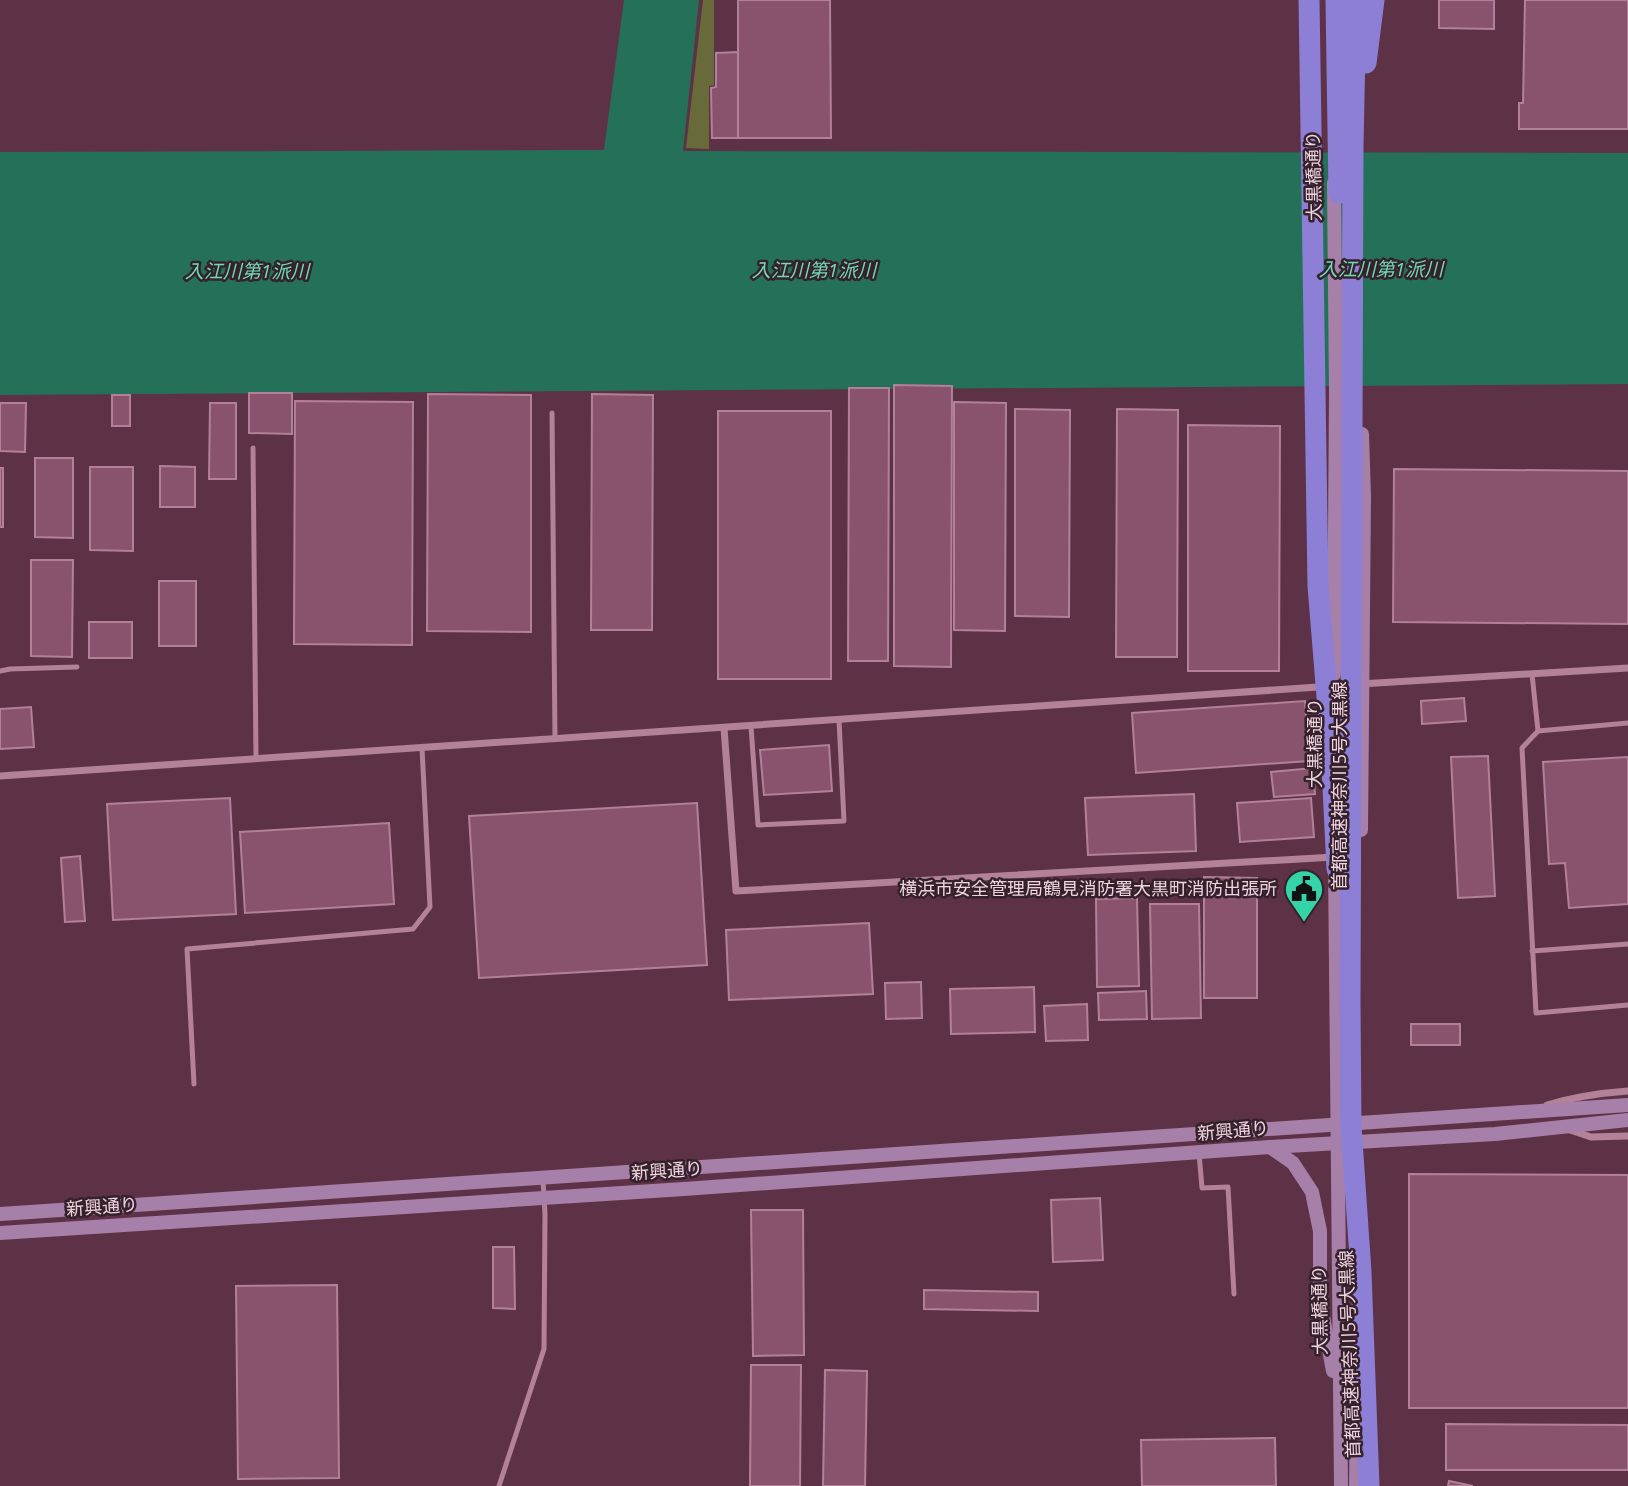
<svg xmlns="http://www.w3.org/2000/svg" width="1628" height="1486" font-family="'Open Sans','Noto Sans JP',sans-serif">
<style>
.green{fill:#696a39}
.water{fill:#257059}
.building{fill:#89526d;stroke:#b28098;stroke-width:2}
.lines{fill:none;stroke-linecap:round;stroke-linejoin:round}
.lane{stroke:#b38198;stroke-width:5}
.street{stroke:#b38198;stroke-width:7}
.secondary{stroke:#a780aa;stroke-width:14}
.highway{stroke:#8c7fd5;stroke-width:21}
.labels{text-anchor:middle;stroke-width:5;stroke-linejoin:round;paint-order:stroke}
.street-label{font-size:18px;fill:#efd3df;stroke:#35212b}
.poi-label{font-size:18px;fill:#efd3df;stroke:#35212b;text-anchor:end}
.water-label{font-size:19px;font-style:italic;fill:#6fd9b6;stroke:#35212b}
</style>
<rect width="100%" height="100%" fill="#5d3247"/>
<path class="green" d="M 703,0 L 714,0 L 714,85 L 709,86 L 709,149 L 686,148 Z"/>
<path class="water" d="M 624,0 L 699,0 L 683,151 L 1628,153 L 1628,384 L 0,395 L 0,152 L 604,150 Z"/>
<g class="building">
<path d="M 738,0 L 830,0 L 831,138 L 738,138 Z"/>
<path d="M 1439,0 L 1494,0 L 1494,29 L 1439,28 Z"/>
<path d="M 1525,0 L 1628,0 L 1628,129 L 1519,129 L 1519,103 L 1523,103 Z"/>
<path d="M 738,52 L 738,138 L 712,138 L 711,88 L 716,87 L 716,53 Z"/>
<path d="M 894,385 L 952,386 L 951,667 L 894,666 Z"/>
<path d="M 849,388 L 889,388 L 888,661 L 848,661 Z"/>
<path d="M 249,393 L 292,393 L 292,434 L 249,433 Z"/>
<path d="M 428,394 L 531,395 L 531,632 L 427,631 Z"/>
<path d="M 592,394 L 653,395 L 652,630 L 591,630 Z"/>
<rect x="112" y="395" width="18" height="31"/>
<path d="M 295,401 L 413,402 L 412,645 L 294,644 Z"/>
<path d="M 954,402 L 1006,403 L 1005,631 L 954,630 Z"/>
<path d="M 0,403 L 26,403 L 25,452 L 0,451 Z"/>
<path d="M 210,403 L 236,403 L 236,479 L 209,479 Z"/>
<path d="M 1015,409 L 1070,410 L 1069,617 L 1015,616 Z"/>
<path d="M 1117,409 L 1178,410 L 1177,657 L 1116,657 Z"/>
<rect x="718" y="411" width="113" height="268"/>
<path d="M 1188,425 L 1280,426 L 1279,671 L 1188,671 Z"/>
<path d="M 35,458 L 73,458 L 73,538 L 35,537 Z"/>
<path d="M 160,466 L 195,467 L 195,507 L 160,507 Z"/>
<path d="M 90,467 L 133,467 L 133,551 L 90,550 Z"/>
<rect x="0" y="468" width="3" height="59"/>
<path d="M 1394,469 L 1628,471 L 1628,624 L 1393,622 Z"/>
<path d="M 31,560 L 73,560 L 72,657 L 31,656 Z"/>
<rect x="159" y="581" width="37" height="65"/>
<rect x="89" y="622" width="43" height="36"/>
<path d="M 1464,698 L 1466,721 L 1422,724 L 1421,701 Z"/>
<path d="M 1305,701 L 1309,761 L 1136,773 L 1132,713 Z"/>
<path d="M 31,707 L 34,747 L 0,749 L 0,709 Z"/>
<path d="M 829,745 L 832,791 L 764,795 L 760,750 Z"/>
<path d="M 1488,756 L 1495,896 L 1458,898 L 1451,757 Z"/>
<path d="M 1628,757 L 1628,904 L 1569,908 L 1565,863 L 1549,864 L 1543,762 Z"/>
<path d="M 1313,768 L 1315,794 L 1274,797 L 1271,772 Z"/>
<path d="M 1194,794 L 1196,851 L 1088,855 L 1085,798 Z"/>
<path d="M 230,798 L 236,914 L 113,920 L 107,804 Z"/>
<path d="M 1311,798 L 1314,837 L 1240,842 L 1237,803 Z"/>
<path d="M 697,803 L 707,965 L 479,978 L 469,816 Z"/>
<path d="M 389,823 L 394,904 L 245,913 L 240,832 Z"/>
<path d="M 80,856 L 85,921 L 65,922 L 61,858 Z"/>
<path d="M 1204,877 L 1257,878 L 1257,998 L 1204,998 Z"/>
<path d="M 1137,898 L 1139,986 L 1097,987 L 1096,899 Z"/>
<path d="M 1150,904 L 1199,904 L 1201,1018 L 1152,1019 Z"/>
<path d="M 869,923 L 873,994 L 729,1000 L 726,930 Z"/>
<path d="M 921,982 L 922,1018 L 886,1019 L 885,983 Z"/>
<path d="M 1034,987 L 1035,1032 L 951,1034 L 950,989 Z"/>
<path d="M 1146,991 L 1147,1019 L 1099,1020 L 1098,993 Z"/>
<path d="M 1087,1004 L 1088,1040 L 1046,1041 L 1044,1006 Z"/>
<rect x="1411" y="1024" width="49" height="21"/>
<path d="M 1409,1174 L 1628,1175 L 1628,1408 L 1409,1408 Z"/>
<path d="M 1100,1198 L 1103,1260 L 1053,1262 L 1051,1200 Z"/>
<path d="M 751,1210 L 803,1210 L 804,1355 L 753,1356 Z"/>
<path d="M 493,1247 L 514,1247 L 515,1309 L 493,1308 Z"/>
<path d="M 337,1285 L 339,1478 L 238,1479 L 236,1286 Z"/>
<path d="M 924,1290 L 1038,1292 L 1038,1311 L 924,1309 Z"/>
<path d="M 751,1365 L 801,1365 L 800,1486 L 750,1486 Z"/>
<path d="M 825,1370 L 867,1371 L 865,1486 L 823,1486 Z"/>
<path d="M 1446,1424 L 1628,1425 L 1628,1470 L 1446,1470 Z"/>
<path d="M 1275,1438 L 1276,1486 L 1142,1486 L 1141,1440 Z"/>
<path d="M 1449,1481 L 1473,1486 L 1448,1486 Z"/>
</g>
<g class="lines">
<g class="lane">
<path d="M 552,413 L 555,739"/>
<path d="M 253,448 L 256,759"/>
<path d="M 0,671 L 10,669 L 77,667"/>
<path d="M 1532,674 L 1538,731 L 1522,748 L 1536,1013 L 1628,1005"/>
<path d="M 751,726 L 758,825 L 844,821 L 839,720"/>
<path d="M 1538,731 L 1628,723"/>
<path d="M 1532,951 L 1628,944"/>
<path d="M 194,1084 L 187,949 L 413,929 L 430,907 L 422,748"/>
<path d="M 1199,1153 L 1202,1188 L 1228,1187 L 1234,1294"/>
<path d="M 499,1486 L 544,1349 L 545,1214 L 543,1180"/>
</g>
<g class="street">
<path d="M 1360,684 L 1628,668"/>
<path d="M 724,728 L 736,891 L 1334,857"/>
<path d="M 0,776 L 1348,685"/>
<path d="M 1547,1105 C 1574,1097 1600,1093 1628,1091"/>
<path d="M 1570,1130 L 1591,1137 L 1628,1136"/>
</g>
<g class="secondary">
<path d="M 1334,183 L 1336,392 L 1334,674"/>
<path d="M 1361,830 L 1364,497 L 1362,434"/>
<path d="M 1335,862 L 1341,1486"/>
<path d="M 1270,1147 L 1293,1163 L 1312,1192 L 1320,1231 L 1320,1300 L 1333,1371"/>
<path d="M 0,1214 L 1628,1105"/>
<path d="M 0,1233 L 684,1189 L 1270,1147 L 1495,1134 L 1628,1120"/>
<path d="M 1356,1486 L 1357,1414"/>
</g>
<g class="highway">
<path d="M 1309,0 L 1318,586 L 1331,746 L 1337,869"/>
<path d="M 1336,0 L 1339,193"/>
<path d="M 1356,0 L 1353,147 L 1350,1002 L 1351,1126 L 1361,1272 L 1369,1486"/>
<path d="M 1366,63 L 1374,0"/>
</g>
</g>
<defs>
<g id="civic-pin" transform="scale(2.0125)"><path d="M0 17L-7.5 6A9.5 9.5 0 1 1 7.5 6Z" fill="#33d4a8" stroke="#35212b"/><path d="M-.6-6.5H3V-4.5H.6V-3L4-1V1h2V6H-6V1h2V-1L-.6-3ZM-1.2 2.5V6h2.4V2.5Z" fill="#111"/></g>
</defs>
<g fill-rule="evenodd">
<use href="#civic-pin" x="1304" y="889"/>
</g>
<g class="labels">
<g class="street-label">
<text transform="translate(1314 176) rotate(-91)" y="6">大黒橋通り</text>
<text transform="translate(1315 743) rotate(-90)" y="6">大黒橋通り</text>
<text transform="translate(1340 786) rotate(-90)" y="6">首都高速神奈川5号大黒線</text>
<text transform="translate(1233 1131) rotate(-5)" y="6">新興通り</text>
<text transform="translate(667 1171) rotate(-4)" y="6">新興通り</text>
<text transform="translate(102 1207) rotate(-4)" y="6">新興通り</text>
<text transform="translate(1320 1310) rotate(-91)" y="6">大黒橋通り</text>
<text transform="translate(1350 1354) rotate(-92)" y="6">首都高速神奈川5号大黒線</text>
</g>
<g class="poi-label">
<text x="1277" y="895">横浜市安全管理局鶴見消防署大黒町消防出張所</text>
</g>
<g class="water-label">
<text x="1381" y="276">入江川第1派川</text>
<text x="814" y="277">入江川第1派川</text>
<text x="247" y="278">入江川第1派川</text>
</g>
</g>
</svg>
